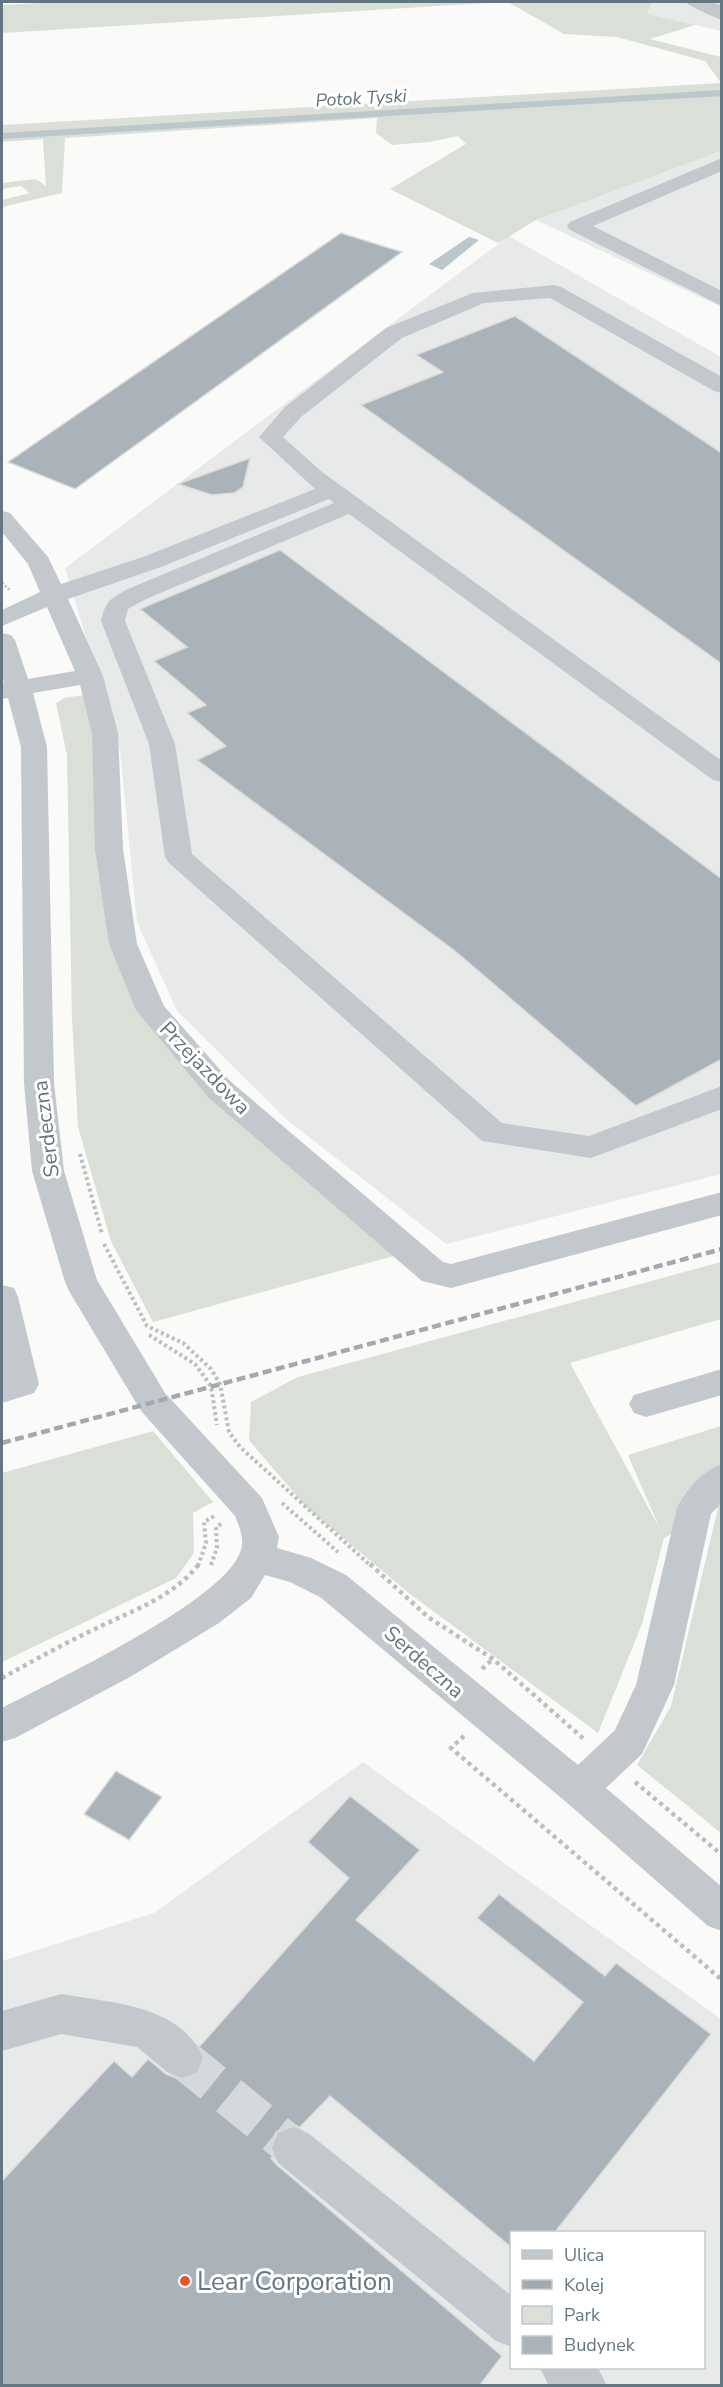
<svg xmlns="http://www.w3.org/2000/svg" width="723" height="2387" font-family="'Nunito Sans',sans-serif">
<style>
.built{fill:#e8e9e9;fill-rule:evenodd}
.green{fill:#dadfd7}
.water{fill:#bbc7cb}
.lines{fill:none;stroke-linecap:round;stroke-linejoin:round}
.stream{stroke:#bbc7cb;stroke-width:6}
.building{fill:#aab3b9;stroke:#dcdcda;stroke-width:1.5}
.minor-tunnel{stroke:#d5d9db;stroke-width:40;stroke-dasharray:40 20;stroke-linecap:butt}
.path-far2{stroke:#bbbfc2;stroke-width:3;stroke-dasharray:2 2;stroke-linecap:butt}
.path-far1{stroke:#bbbfc2;stroke-width:4;stroke-dasharray:3 3;stroke-linecap:butt}
.path{stroke:#bbbfc2;stroke-width:4.5;stroke-dasharray:4 4;stroke-linecap:butt}
.minor{fill:#c3c8cc;fill-rule:evenodd}
.rail{stroke:#a2aab0;stroke-width:4.5;stroke-dasharray:9 4.5;stroke-linecap:butt}
.poi-dot{fill:#e4572e;stroke:#fff;stroke-width:2}
.labels{text-anchor:middle;stroke-width:6;stroke-linejoin:round;paint-order:stroke}
.far-water-label{font-size:18px;font-style:italic;fill:#60757c;stroke:#fff}
.street-label{font-size:21px;fill:#657683;stroke:#fff}
.near-poi-label{font-size:26px;fill:#657683;stroke:#fff;text-anchor:start}
</style>
<rect width="100%" height="100%" fill="#fafaf8"/>
<g class="built">
<path d="M 652,2 L 721,2 L 721,31 L 647,14 Z"/>
<path d="M 721,151 L 721,307 L 536,220 Z"/>
<path d="M 509,236 L 721,357 L 721,1174 L 446,1244 L 286,1119 L 177,1011 L 137,922 L 120,750 L 65,568 Z"/>
<path d="M 363,1762 L 721,2019 L 721,2385 L 2,2386 L 2,1961 L 154,1913 ZM 512,2232 L 704,2232 L 704,2368 L 512,2368 Z"/>
</g>
<g class="green">
<path d="M 57,2 L 503,2 L 2,33 L 2,5 Z"/>
<path d="M 508,2 L 652,2 L 647,14 L 695,25 L 650,39 L 721,57 L 721,151 L 536,220 L 498,243 L 390,189 L 466,144 L 458,136 L 429,142 L 392,145 L 376,133 L 377,118 L 65,138 L 62,193 L 2,207 L 2,200 L 30,193 L 21,186 L 2,189 L 2,183 L 35,179 L 46,186 L 43,139 L 2,142 L 2,125 L 721,83 L 705,61 L 617,37 L 564,34 Z"/>
<path d="M 84,695 L 94,737 L 143,1012 L 401,1254 L 153,1322 L 111,1241 L 78,1127 L 72,1018 L 67,755 L 56,703 L 64,698 Z"/>
<path d="M 721,1262 L 721,1319 L 570,1363 L 660,1529 L 628,1455 L 721,1426 L 721,1833 L 637,1765 L 671,1706 L 718,1508 L 664,1538 L 642,1624 L 598,1733 L 410,1594 L 306,1507 L 249,1440 L 251,1402 L 298,1377 Z"/>
<path d="M 153,1431 L 213,1502 L 193,1513 L 194,1553 L 176,1578 L 2,1662 L 2,1473 Z"/>
</g>
<path class="water" d="M 469,237 L 479,240 L 442,270 L 429,264 Z"/>
<g class="lines">
<path class="stream" d="M 2,136 L 722,93"/>
</g>
<g class="building">
<path d="M 341,233 L 402,252 L 75,489 L 8,462 Z"/>
<path d="M 515,316 L 722,453 L 722,664 L 361,405 L 443,372 L 416,355 Z"/>
<path d="M 250,458 L 243,487 L 234,493 L 212,495 L 178,484 Z"/>
<path d="M 280,550 L 722,879 L 722,1059 L 636,1106 L 455,951 L 197,760 L 226,746 L 187,713 L 206,705 L 154,661 L 187,647 L 140,609 Z"/>
<path d="M 116,1771 L 162,1797 L 129,1840 L 84,1814 Z"/>
<path d="M 350,1796 L 420,1850 L 356,1920 L 534,2061 L 583,2002 L 477,1918 L 499,1894 L 605,1976 L 616,1963 L 711,2034 L 555,2232 L 512,2232 L 512,2248 L 330,2096 L 300,2127 L 292,2125 L 276,2132 L 270,2149 L 273,2156 L 271,2158 L 277,2165 L 502,2356 L 480,2385 L 2,2385 L 2,2181 L 114,2061 L 132,2077 L 148,2059 L 166,2074 L 181,2080 L 199,2073 L 205,2059 L 199,2047 L 349,1878 L 308,1842 Z"/>
</g>
<g class="lines">
<path class="minor-tunnel" d="M 182,2058 L 293,2148"/>
<path class="path-far2" d="M 2,583 L 10,590"/>
<g class="path-far1">
<path d="M 80,1154 L 102,1234"/>
<path d="M 104,1244 L 147,1326 L 183,1343 L 211,1369 L 220,1384 L 229,1432 L 240,1447 L 371,1566"/>
<path d="M 149,1335 L 195,1364 L 211,1386 L 217,1425"/>
<path d="M 282,1503 L 338,1552"/>
<path d="M 211,1565 L 217,1548 L 216,1527 L 223,1523"/>
<path d="M 198,1566 L 206,1543 L 204,1522 L 216,1515"/>
</g>
<g class="path">
<path d="M 370,1564 L 428,1617 L 493,1659 L 585,1740"/>
<path d="M 482,1669 L 493,1659"/>
<path d="M 2,1678 C 33,1661 65,1643 97,1628 C 134,1610 173,1597 199,1564"/>
<path d="M 464,1736 L 451,1748 L 722,1980"/>
<path d="M 635,1782 L 722,1855"/>
</g>
<g class="minor">
<path d="M 685,2 C 697,1 710,0 722,6 L 722,20 C 717,19 688,5 685,2 Z"/>
<path d="M 722,158 L 722,171 L 593,226 L 722,291 L 722,306 L 570,230 L 567,226 L 570,222 Z"/>
<path d="M 554,285 L 561,287 L 722,377 L 722,393 L 714,391 L 550,298 L 484,303 L 402,338 L 301,417 L 283,437 L 322,472 L 722,761 L 722,782 L 713,780 L 349,514 L 146,599 L 128,609 L 125,621 L 175,744 L 192,854 L 502,1123 L 589,1136 L 722,1086 L 722,1109 L 591,1158 L 482,1141 L 169,863 L 165,857 L 149,744 L 101,621 C 106,600 110,599 128,589 L 334,503 L 329,499 L 161,567 L 68,599 L 103,676 L 118,733 L 123,849 L 137,944 L 164,1006 L 230,1081 L 443,1262 L 451,1264 L 722,1192 L 722,1215 L 451,1288 L 422,1281 L 208,1097 L 136,1010 L 109,944 L 95,849 L 92,733 L 80,685 L 33,693 L 47,747 L 54,1083 L 64,1171 L 97,1280 L 165,1393 L 262,1498 L 279,1537 L 277,1548 L 311,1558 L 346,1575 L 578,1765 L 615,1730 L 636,1685 L 677,1508 C 686,1490 703,1470 722,1464 L 722,1502 L 711,1514 L 674,1685 L 642,1754 L 606,1788 L 722,1887 L 722,1931 L 708,1926 L 565,1801 L 320,1597 L 290,1582 L 265,1575 L 251,1598 L 219,1623 L 130,1677 L 15,1738 L 2,1742 L 2,1708 C 54,1681 217,1604 239,1555 C 246,1541 240,1529 235,1516 L 141,1411 L 69,1291 L 65,1282 L 32,1171 L 24,1083 L 21,747 L 8,698 L 2,699 L 2,683 L 4,683 L 2,675 L 2,633 L 11,635 L 15,640 L 28,679 L 75,671 L 47,607 L 2,626 L 2,610 L 40,592 L 28,564 L 2,532 L 2,511 L 10,513 L 48,557 L 61,584 L 143,557 L 315,489 L 259,437 L 285,407 L 386,328 L 473,293 Z"/>
<path d="M 2,1285 L 14,1288 L 18,1297 L 39,1384 L 34,1393 L 2,1403 Z"/>
<path d="M 722,1369 L 722,1395 L 646,1417 L 634,1413 L 629,1404 L 634,1395 Z"/>
<path d="M 61,1994 C 111,2003 180,2004 203,2058 L 197,2072 L 182,2078 L 167,2072 L 137,2047 L 61,2034 L 2,2051 L 2,2011 Z"/>
<path d="M 293,2127 L 308,2133 L 512,2296 L 512,2347 L 496,2341 L 278,2163 L 272,2148 L 278,2133 Z"/>
<path d="M 540,2368 L 598,2368 L 607,2386 L 549,2386 Z"/>
</g>
<path class="rail" d="M 2,1443 L 722,1249"/>
</g>
<circle class="poi-dot" cx="185" cy="2281" r="6"/>
<g class="labels">
<g class="far-water-label">
<text transform="translate(361 98) rotate(-3)" y="6">Potok Tyski</text>
</g>
<g class="street-label">
<text transform="translate(205 1068) rotate(46)" y="7">Przejazdowa</text>
<text transform="translate(46 1129) rotate(-97)" y="7">Serdeczna</text>
<text transform="translate(424 1662) rotate(41)" y="7">Serdeczna</text>
</g>
<g class="near-poi-label">
<text x="197" y="2290">Lear Corporation</text>
</g>
</g>
<rect width="723" height="2387" fill="none" stroke="#657683" stroke-width="6"/>
<rect x="510" y="2231" width="195" height="138" fill="#ffffff" stroke="#c1c8cd" stroke-width="1.5"/>
<rect x="522" y="2250" width="30" height="9" fill="#c3c8cc" stroke="#c1c8cd" stroke-width="1.5"/>
<text x="564" y="2261" font-size="18" fill="#657683">Ulica</text>
<rect x="522" y="2280" width="30" height="9" fill="#a2aab0" stroke="#c1c8cd" stroke-width="1.5"/>
<text x="564" y="2291" font-size="18" fill="#657683">Kolej</text>
<rect x="522" y="2306" width="30" height="18" fill="#dadfd7" stroke="#c1c8cd" stroke-width="1.5"/>
<text x="564" y="2321" font-size="18" fill="#657683">Park</text>
<rect x="522" y="2336" width="30" height="18" fill="#aab3b9" stroke="#c1c8cd" stroke-width="1.5"/>
<text x="564" y="2351" font-size="18" fill="#657683">Budynek</text>
</svg>
